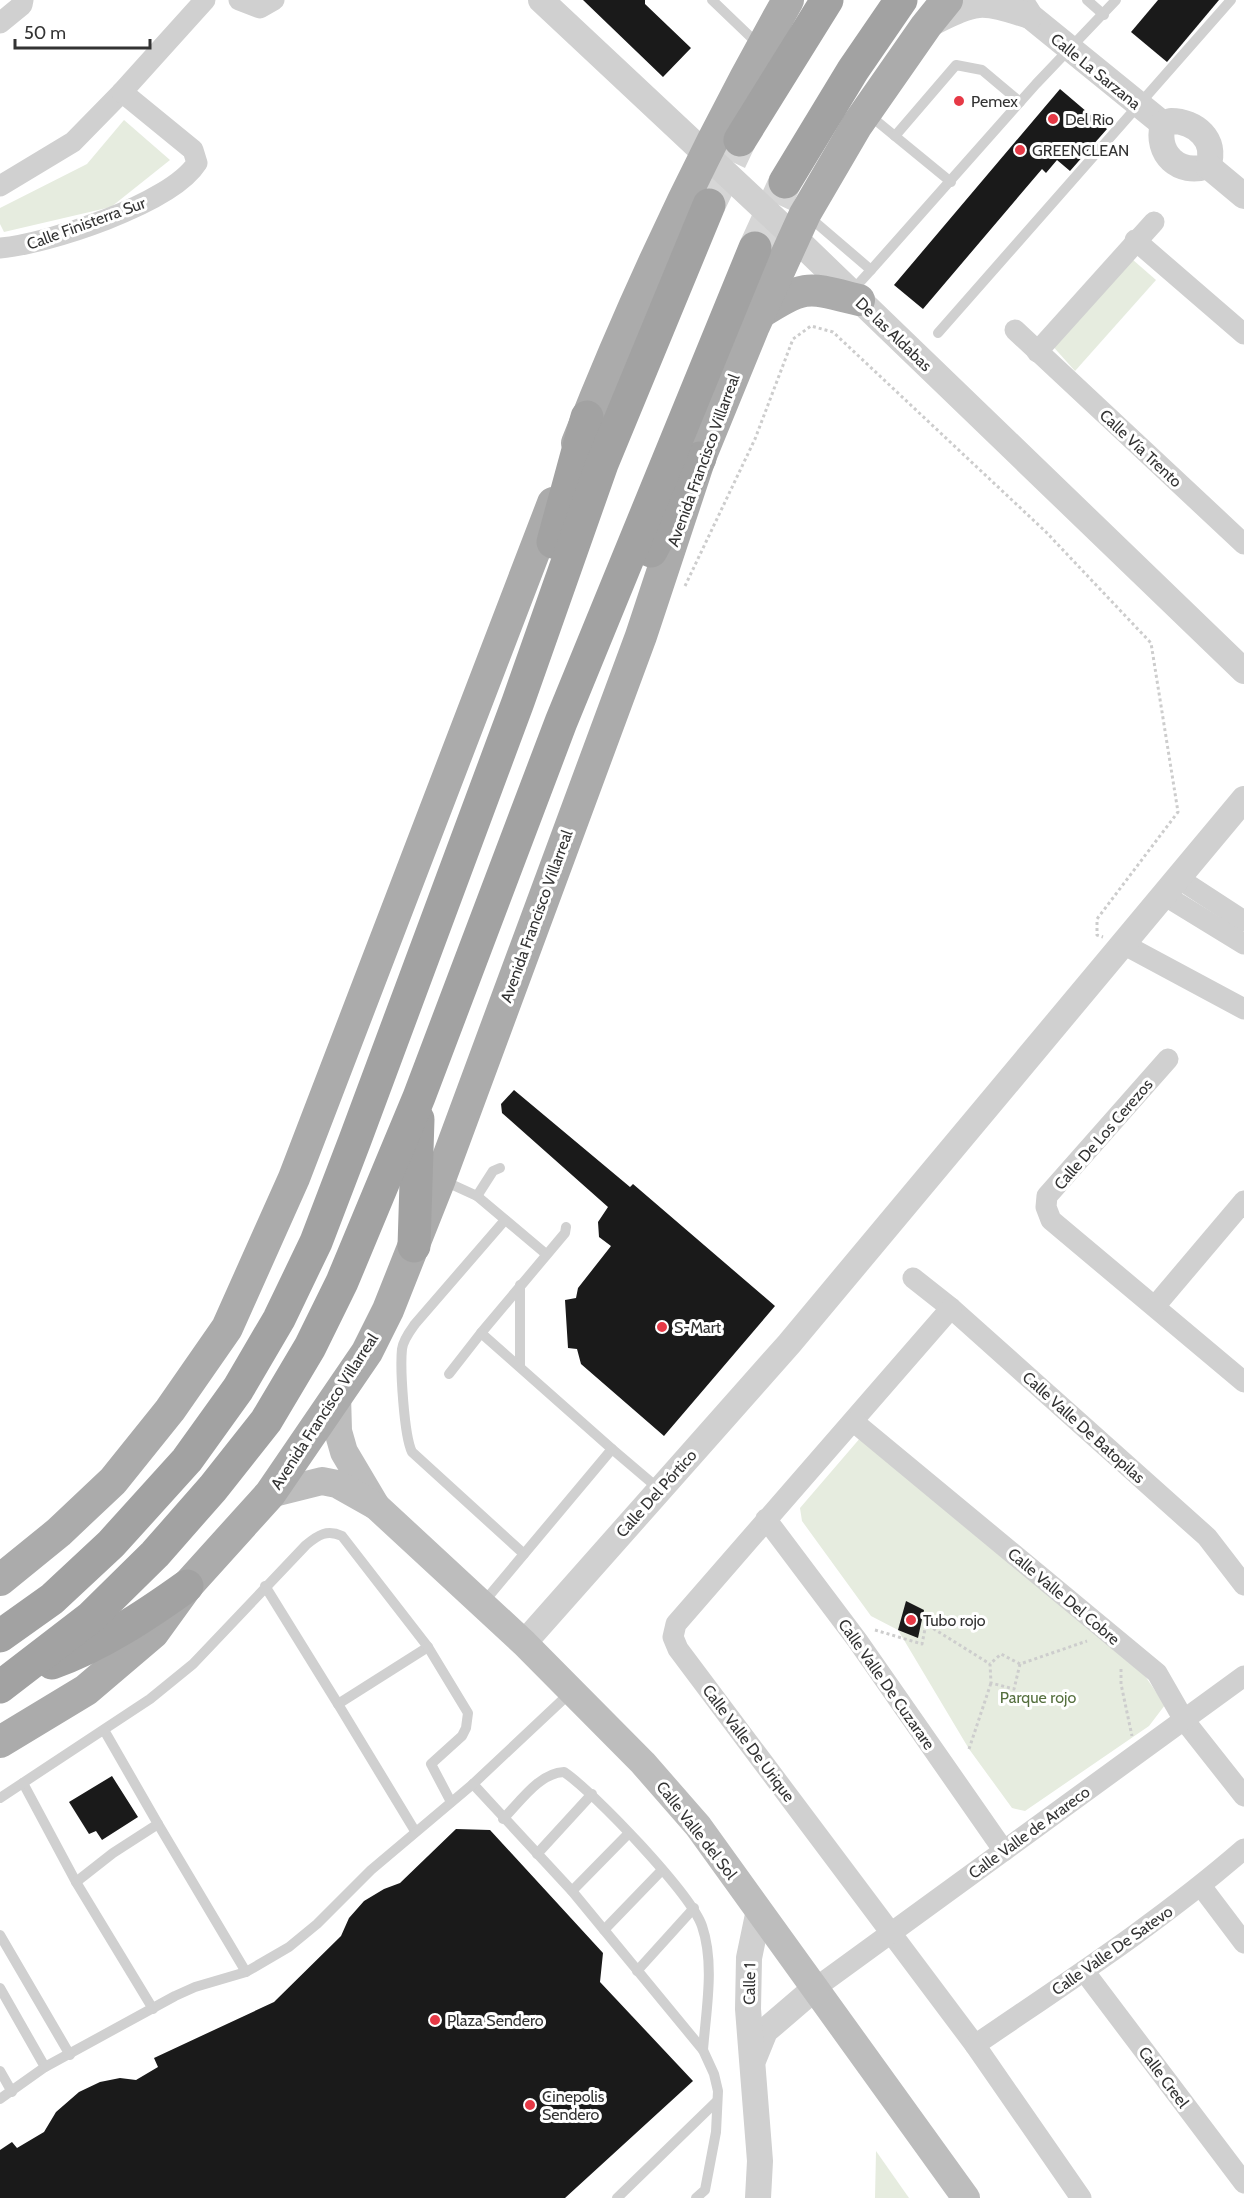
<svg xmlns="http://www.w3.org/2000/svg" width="1244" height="2198" font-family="Cabin,sans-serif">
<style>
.green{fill:#e6ecdf}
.building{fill:#1a1a1a}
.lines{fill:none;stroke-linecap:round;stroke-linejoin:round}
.trunk-tunnel{stroke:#d6d6d6;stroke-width:33;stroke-dasharray:33 16;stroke-linecap:butt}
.path{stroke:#cdcdcd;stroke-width:3;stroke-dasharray:3 3;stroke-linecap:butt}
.service{stroke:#d0d0d0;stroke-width:10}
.minor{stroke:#d0d0d0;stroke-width:21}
.tertiary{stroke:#d0d0d0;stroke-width:26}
.secondary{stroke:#bdbdbd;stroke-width:28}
.primary{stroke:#ababab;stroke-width:32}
.trunk{stroke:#a2a2a2;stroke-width:33}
.poi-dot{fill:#e63946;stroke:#fff;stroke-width:2}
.labels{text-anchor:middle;stroke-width:6;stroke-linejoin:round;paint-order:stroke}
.street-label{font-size:16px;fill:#333;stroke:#fff}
.poi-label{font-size:16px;fill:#333;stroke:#fff;text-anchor:start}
.park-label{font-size:16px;fill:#56703f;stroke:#fff}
</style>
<rect width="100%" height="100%" fill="#fff"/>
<g class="green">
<path d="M 124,120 L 170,160 L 111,207 L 4,232 L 0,224 L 0,208 L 87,164 Z"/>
<path d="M 1125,253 L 1156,280 L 1075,371 L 1050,343 Z"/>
<path d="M 861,1437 L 1143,1673 L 1165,1705 L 1149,1726 L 1025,1811 L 1012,1808 L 969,1749 L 898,1630 L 871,1616 L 802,1521 L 800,1508 Z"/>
<path d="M 876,2151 L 909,2198 L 875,2198 Z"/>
</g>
<g class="building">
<path d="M 583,0 L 645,0 L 645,4 L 691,48 L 663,77 Z"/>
<path d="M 1158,0 L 1219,0 L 1167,62 L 1131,32 Z"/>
<path d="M 1060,89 L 1107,129 L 1070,171 L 1057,160 L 1046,173 L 1042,169 L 923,309 L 894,285 Z"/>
<path d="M 514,1090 L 630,1187 L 633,1184 L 775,1306 L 664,1436 L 581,1364 L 577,1349 L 568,1348 L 565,1300 L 576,1298 L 578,1288 L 611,1246 L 599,1237 L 598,1222 L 608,1207 L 502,1113 L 501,1104 Z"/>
<path d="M 906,1601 L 924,1610 L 918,1638 L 898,1630 Z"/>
<path d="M 112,1776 L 138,1817 L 102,1840 L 96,1831 L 89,1834 L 69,1802 Z"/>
<path d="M 456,1829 L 490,1830 L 603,1953 L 600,1982 L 693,2081 L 565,2198 L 0,2198 L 0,2150 L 12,2142 L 17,2148 L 44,2132 L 56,2112 L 79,2092 L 100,2082 L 120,2078 L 136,2080 L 158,2067 L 154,2058 L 274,2002 L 341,1936 L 349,1918 L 364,1901 L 384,1889 L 400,1883 Z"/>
</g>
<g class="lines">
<g class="trunk-tunnel">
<path d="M 709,205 L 740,140"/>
<path d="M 755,248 L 785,182"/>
</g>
<g class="path">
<path d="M 685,586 L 755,439 L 793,339 L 811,326 L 833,332 L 1046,532 L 1151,643 L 1178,812 L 1097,919 L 1097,935 L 1103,937"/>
<path d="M 875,1630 L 922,1644 L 926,1624 L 990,1664"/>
<path d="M 1020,1664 L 1014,1689 L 991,1683 L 990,1664 L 1001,1654 L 1020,1664 L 1087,1641"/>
<path d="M 1121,1669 L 1121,1684 L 1132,1736"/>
<path d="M 969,1749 L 991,1683"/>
</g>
<g class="service">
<path d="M 712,0 L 759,45"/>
<path d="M 1087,0 L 1104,15"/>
<path d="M 868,114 L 951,182"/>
<path d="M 895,136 L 956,65 L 982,70 L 1020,102"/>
<path d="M 808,216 L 871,270 L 1036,84 L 1116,0"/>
<path d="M 851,292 L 871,270"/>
<path d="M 938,333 L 1231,0"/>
<path d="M 442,1180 L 477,1196 L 546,1254"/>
<path d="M 477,1196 L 493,1171 L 500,1168"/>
<path d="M 505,1220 L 415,1324 C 410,1331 403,1340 402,1349 C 400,1368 404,1436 412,1452 L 524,1554"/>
<path d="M 520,1285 L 520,1366"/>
<path d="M 481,1333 L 565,1233 L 566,1227"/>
<path d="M 449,1374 L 481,1333 L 612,1449 L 483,1603"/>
<path d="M 612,1449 L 659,1489"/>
<path d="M 265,1586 L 338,1704 L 428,1647"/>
<path d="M 338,1704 L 415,1831"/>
<path d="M 23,1783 L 76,1882 L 153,2009"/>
<path d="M 473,1784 L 572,1891 L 703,2050 L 714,2074 L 718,2091 L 716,2132 L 705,2190 L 696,2198"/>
<path d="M 0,1798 L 150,1699 L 193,1664 L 306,1545 C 318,1535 327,1529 342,1536 L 428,1647 L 468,1713 L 466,1728 L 462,1736 L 431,1764 L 451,1802"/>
<path d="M 503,1819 C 520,1802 539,1773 564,1772 C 594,1792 691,1894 702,1926 C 715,1964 706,2010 703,2050"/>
<path d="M 158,1824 L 246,1972"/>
<path d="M 537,1854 L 592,1794"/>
<path d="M 76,1882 L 113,1853 L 158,1824 L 104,1730"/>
<path d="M 572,1891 L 628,1834"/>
<path d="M 604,1930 L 662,1870"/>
<path d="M 0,1935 L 70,2055"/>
<path d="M 637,1971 L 694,1908"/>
<path d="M 0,1988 L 45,2067"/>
<path d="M 0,2071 L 12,2092"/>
<path d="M 0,2099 L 45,2067 L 175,1996 L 195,1987 L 246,1972 L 289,1947 L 317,1924 L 371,1870 L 473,1784 L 571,1692"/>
<path d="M 617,2198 L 717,2101"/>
</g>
<g class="minor">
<path d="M 239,0 L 260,8 L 274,0"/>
<path d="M 0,23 L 22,5 L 23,0"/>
<path d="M 0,186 L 73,142 L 122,92 L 205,0"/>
<path d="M 1135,240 L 1244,334"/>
<path d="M 0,248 C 47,244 171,204 197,163 L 193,150 L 122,92"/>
<path d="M 1015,330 L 1244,544"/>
<path d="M 1037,352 L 1154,222"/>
<path d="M 1178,878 L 1244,921"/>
<path d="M 1164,895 L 1244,944"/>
<path d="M 1123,944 L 1244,1009"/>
<path d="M 1168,1059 L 1047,1196 L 1046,1207 L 1051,1220 L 1244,1382"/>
<path d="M 913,1278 L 951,1308 L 1207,1537 L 1244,1585"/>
<path d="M 1156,1305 L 1244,1201"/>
<path d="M 951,1308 L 676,1624 L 673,1637 L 678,1649 L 975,2045 L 1081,2198"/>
<path d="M 854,1422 L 1157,1673 L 1184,1720 L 1244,1796"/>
<path d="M 766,1519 L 857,1640 L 1004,1851"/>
<path d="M 1201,1886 L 1244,1943"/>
<path d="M 1084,1971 L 1244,2183"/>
<path d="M 814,1989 L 1244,1676"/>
<path d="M 975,2045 C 1067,1982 1160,1922 1244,1849"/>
</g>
<g class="tertiary">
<path d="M 541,0 L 794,237 L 1244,671"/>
<path d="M 1020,0 L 1030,16 L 1163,124"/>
<path d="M 930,24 C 978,0 979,0 1030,16"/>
<path d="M 1171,121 C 1195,121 1218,140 1208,166 C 1179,176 1155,154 1163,124 Z"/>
<path d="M 1208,166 L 1244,196"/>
<path d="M 524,1643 L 789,1344 L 1244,799"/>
<path d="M 754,2058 L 765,2031 L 814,1989"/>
<path d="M 758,2198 L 760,2161 L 748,2009 L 749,1958 L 759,1910"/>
</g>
<g class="secondary">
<path d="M 337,1395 L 338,1431 L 344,1452 L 376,1506"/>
<path d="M 270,1494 L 322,1481 L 337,1484 L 376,1506 L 524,1643 L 643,1763 L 698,1826 L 966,2198"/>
</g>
<g class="primary">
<path d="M 760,313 C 806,284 807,287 859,300"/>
<path d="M 577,443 C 637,291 707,143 788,0"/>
<path d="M 0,1580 L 59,1532 L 113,1481 L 170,1410 L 227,1328 L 294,1178 L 553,503"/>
<path d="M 0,1742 L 86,1690 L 153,1633 L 187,1586 L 270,1494 L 367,1352 L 388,1310 L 440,1179 L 641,636 L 700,458 L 754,326 L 805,214 L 857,125 L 926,26 L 947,0"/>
</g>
<g class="trunk">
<path d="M 740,140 L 827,0"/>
<path d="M 785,182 L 853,70 L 901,0"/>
<path d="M 553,542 L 587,417"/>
<path d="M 651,551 L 700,458"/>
<path d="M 414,1246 L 418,1119"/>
<path d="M 0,1636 L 52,1599 L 111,1544 L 187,1460 L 238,1389 L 279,1319 L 316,1242 L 355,1140 L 518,702 L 602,464 L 709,205"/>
<path d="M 52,1663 C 100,1646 145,1616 187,1586"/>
<path d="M 0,1687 L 91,1617 L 155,1554 L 213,1488 L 266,1421 L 310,1347 L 342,1282 L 419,1097 L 561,722 L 755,248"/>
</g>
</g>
<g class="poi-dot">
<circle cx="959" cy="101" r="6"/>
<circle cx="1053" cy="119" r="6"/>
<circle cx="1020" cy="150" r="6"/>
<circle cx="662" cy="1327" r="6"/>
<circle cx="911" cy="1620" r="6"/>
<circle cx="435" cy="2020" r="6"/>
<circle cx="530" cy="2105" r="6"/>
</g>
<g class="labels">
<g class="street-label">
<text transform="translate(1096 71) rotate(39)" y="6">Calle La Sarzana</text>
<text transform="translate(86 223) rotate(-20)" y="6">Calle Finisterra Sur</text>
<text transform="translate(894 334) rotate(44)" y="6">De las Aldabas</text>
<text transform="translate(1141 448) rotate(43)" y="6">Calle Vía Trento</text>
<text transform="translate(703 460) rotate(-70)" y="6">Avenida Francisco Villarreal</text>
<text transform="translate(536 916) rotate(-70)" y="6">Avenida Francisco Villarreal</text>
<text transform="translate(1103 1134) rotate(-49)" y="6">Calle De Los Cerezos</text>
<text transform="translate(324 1411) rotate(-57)" y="6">Avenida Francisco Villarreal</text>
<text transform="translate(1084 1427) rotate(42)" y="6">Calle Valle De Batopilas</text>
<text transform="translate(656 1493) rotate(-48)" y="6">Calle Del Pórtico</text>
<text transform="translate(1064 1596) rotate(40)" y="6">Calle Valle Del Cobre</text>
<text transform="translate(887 1684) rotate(55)" y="6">Calle Valle De Cuzarare</text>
<text transform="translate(749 1743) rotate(53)" y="6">Calle Valle De Urique</text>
<text transform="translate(697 1830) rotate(52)" y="6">Calle Valle del Sol</text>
<text transform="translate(1029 1832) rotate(-36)" y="6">Calle Valle de Arareco</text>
<text transform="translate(1112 1950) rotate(-35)" y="6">Calle Valle De Satevo</text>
<text transform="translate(749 1984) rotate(-89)" y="6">Calle 1</text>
<text transform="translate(1164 2077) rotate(53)" y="6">Calle Creel</text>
</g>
<g class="poi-label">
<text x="971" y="107">Pemex</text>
<text x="1065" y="125">Del Rio</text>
<text x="1032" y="156">GREENCLEAN</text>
<text x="674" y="1333">S-Mart</text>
<text x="923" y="1626">Tubo rojo</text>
<text x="447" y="2026">Plaza Sendero</text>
<text x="542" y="2102">Cinepolis<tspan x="542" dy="18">Sendero</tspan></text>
</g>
<g class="park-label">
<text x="1038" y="1703">Parque rojo</text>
</g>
</g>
<path d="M15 39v9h135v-9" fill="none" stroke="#333333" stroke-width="3"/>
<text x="24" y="39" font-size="18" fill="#333333" stroke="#ffffff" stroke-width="4.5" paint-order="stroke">50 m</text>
</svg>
